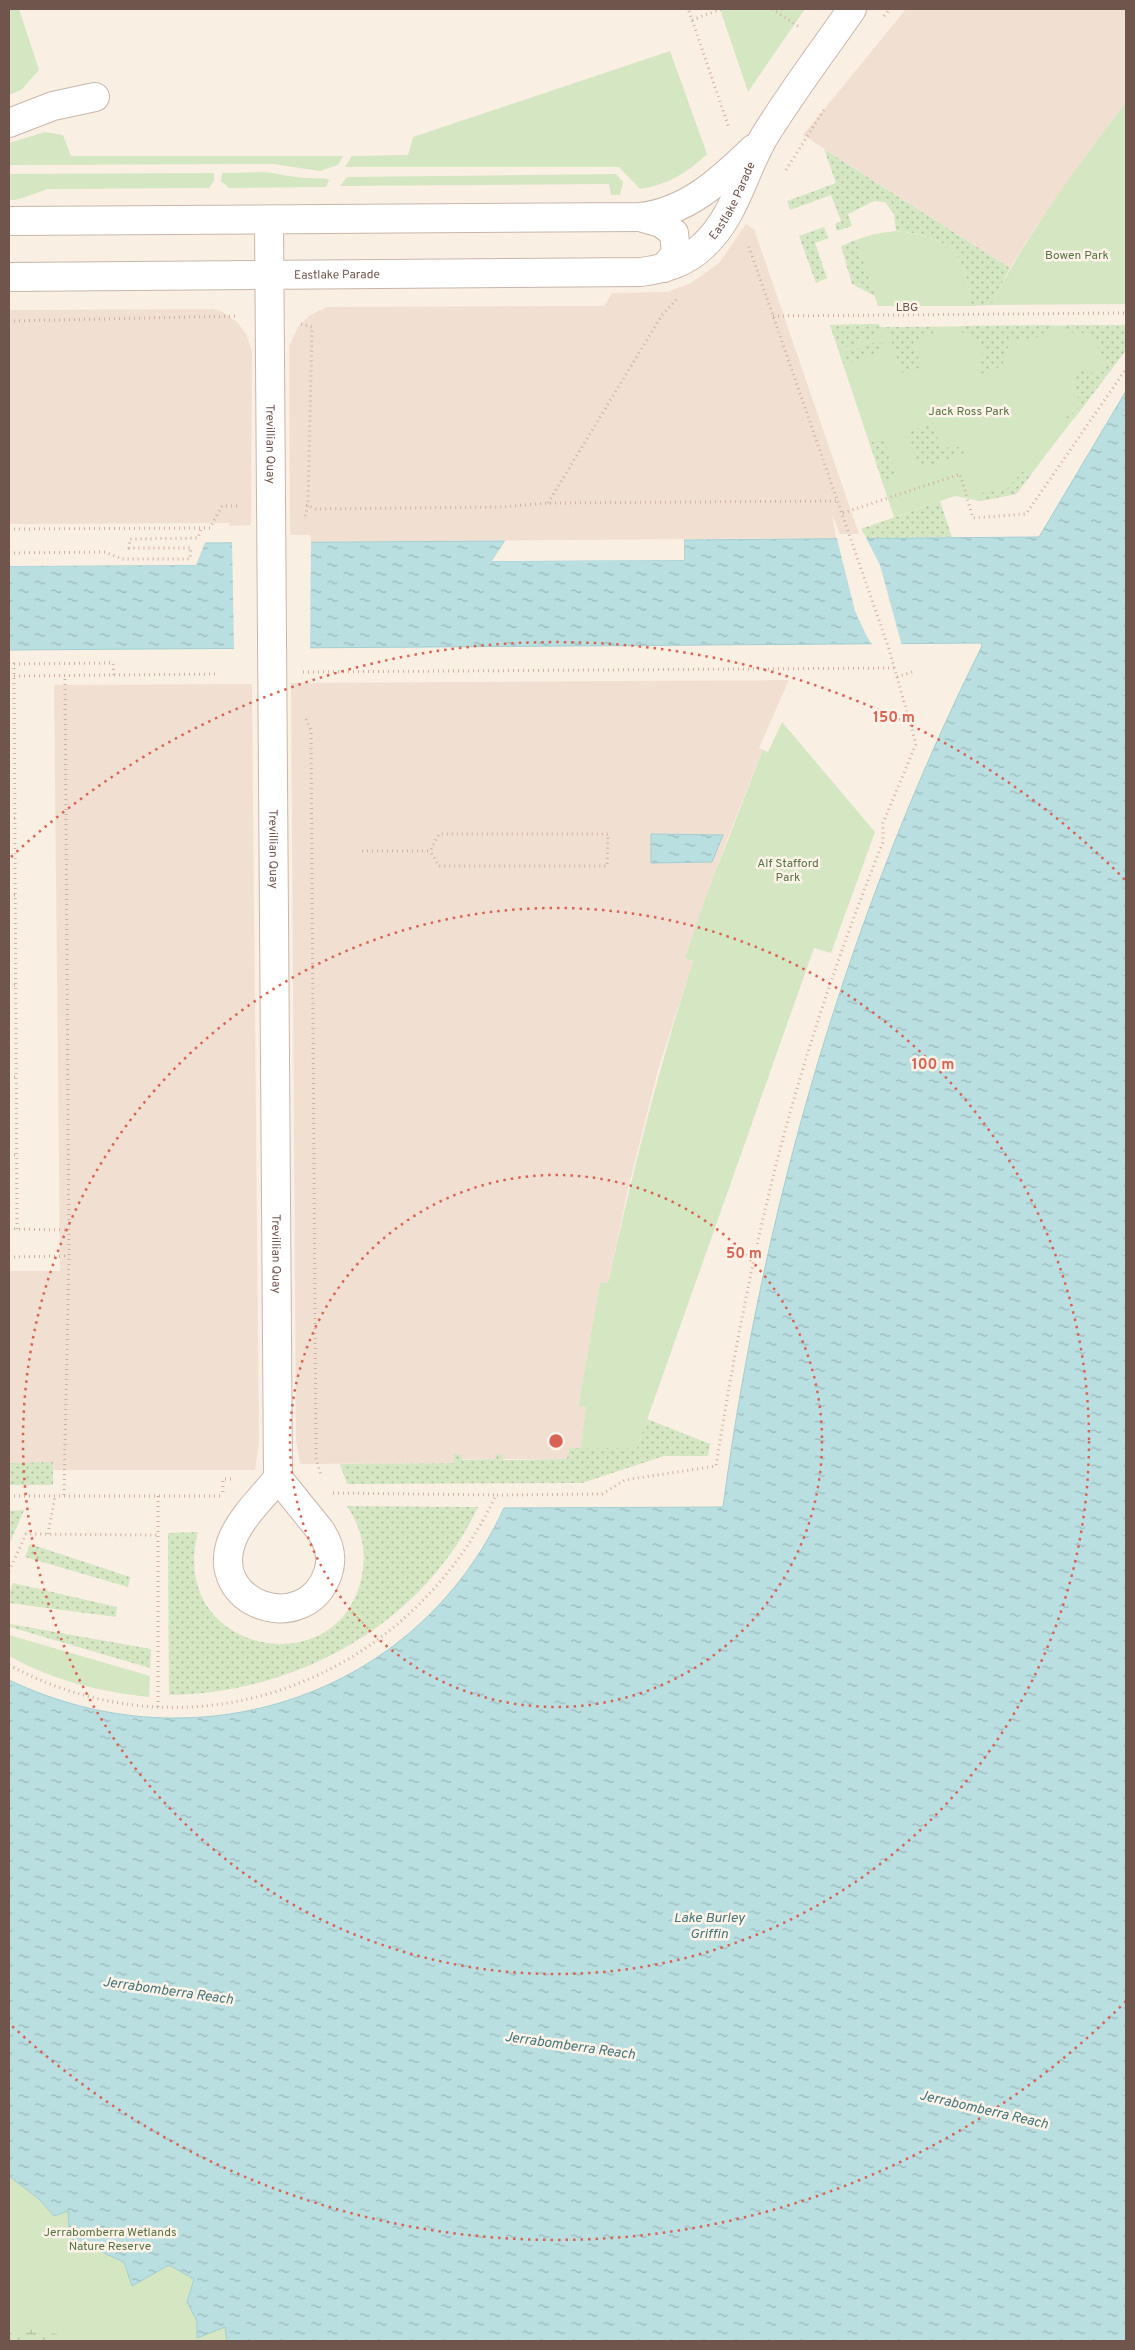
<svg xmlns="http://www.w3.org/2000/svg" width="1135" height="2350" font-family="Overpass,sans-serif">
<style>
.residential{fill:#f1e0d2}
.green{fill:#d5e6c3}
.wetland{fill:url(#wetland-marsh)}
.garden{fill:url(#garden-dots)}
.water{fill:url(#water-ripples);stroke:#a1cfd2}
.pier{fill:#faefe3}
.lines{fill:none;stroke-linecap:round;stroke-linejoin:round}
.minor-casing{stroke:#c9b6ab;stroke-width:30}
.path{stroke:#d1afa1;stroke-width:3;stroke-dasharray:1 4;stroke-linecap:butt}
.minor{stroke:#fff;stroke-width:28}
.ring{fill:none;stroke:#d96353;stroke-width:2.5;stroke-dasharray:2.5 5}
.labels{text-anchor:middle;stroke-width:5;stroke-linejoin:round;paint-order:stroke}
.street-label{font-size:12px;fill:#6f554c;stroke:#fdf3e9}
.park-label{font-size:12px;fill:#587445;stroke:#fdf3e9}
.water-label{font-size:14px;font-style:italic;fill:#44777b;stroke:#fdf3e9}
.centre{fill:#d96353;stroke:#fdf3e9;stroke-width:2.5}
.ring-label{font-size:15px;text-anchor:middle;font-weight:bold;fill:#d96353;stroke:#fdf3e9;stroke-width:5;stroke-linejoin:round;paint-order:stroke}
</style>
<defs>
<pattern id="wetland-marsh" width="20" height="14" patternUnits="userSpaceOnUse" patternTransform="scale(1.25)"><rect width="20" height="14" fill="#d5e6c3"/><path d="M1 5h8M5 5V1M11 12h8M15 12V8" fill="none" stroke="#b1bda1"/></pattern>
<pattern id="garden-dots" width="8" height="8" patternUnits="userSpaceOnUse" patternTransform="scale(1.25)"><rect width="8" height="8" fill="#d5e6c3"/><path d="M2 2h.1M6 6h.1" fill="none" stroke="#b1bda1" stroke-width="1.8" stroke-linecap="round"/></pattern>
<pattern id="water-ripples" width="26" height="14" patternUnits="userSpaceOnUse" patternTransform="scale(1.25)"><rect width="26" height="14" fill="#badfe1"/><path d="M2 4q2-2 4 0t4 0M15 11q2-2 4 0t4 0" fill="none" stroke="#9bb8b9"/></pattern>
</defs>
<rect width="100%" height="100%" fill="#faefe3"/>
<g class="residential">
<path d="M 906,9 L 1126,9 L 1126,102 L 1037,225 L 1010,268 L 803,135 Z"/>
<path d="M 746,224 L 754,229 L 859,534 L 840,534 L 832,514 L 836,538 L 311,542 L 310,535 L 290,535 L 289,346 L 298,327 L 310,315 L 327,307 L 336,307 L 604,306 L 612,293 L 667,292 L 691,283 L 719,263 Z"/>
<path d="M 213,309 L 221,311 L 237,322 L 246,334 L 252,351 L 251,525 L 230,526 L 229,523 L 9,524 L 9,310 Z"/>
<path d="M 789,680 L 759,748 L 763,750 L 726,842 L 686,957 L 693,961 L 658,1070 L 628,1189 L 608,1283 L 600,1282 L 578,1405 L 586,1406 L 580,1448 L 569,1449 L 567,1459 L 455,1459 L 454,1463 L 300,1464 L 296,1440 L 291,683 Z"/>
<path d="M 252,684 L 259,1443 L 255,1470 L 9,1470 L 9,1271 L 60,1271 L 54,685 Z"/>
</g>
<g class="green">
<path d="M 9,9 L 19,9 L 39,70 L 21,90 L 9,95 Z"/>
<path d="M 720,9 L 805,9 L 748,92 Z"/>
<path d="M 670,51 L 707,154 C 688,173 666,185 640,189 L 619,167 L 345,167 L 352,156 L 408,155 L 413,137 Z"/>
<path d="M 1126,102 L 1126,304 L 991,305 C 1028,232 1077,167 1126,102 Z"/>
<path d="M 45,132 L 63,135 L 71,156 L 343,156 L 338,165 L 320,171 L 273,164 L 9,165 L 9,143 Z"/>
<path d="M 261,172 C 278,173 293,178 310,178 C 317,179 323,177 329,180 L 326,187 L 229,188 L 221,181 L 222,173 Z"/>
<path d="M 214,173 L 214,181 L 209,188 L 48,189 L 16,200 L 9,200 L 9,174 Z"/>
<path d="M 616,174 L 623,182 L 620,195 L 611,195 L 609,184 L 340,186 L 347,177 Z"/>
<path d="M 896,231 C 921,234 954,240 963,267 C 968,279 969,293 971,306 L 878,306 L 856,240 L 874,234 Z"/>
<path d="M 879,324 L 880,327 L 887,327 L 1126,325 L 1126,350 L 1016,494 L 980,501 L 955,496 L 894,517 L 830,325 Z"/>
<path d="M 782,722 L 875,832 L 831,953 L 814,948 L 637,1448 L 580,1448 L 586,1407 L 578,1406 L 600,1282 L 608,1283 C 632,1174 659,1067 693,961 L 685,958 L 708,891 L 759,760 L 763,750 L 768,752 Z"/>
<path d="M 9,1635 L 150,1676 L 149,1697 C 100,1692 52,1680 9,1656 Z"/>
<path d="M 9,1767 L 232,2341 L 9,2341 Z"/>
</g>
<path class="wetland" d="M 9,2326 L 57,2334 L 59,2341 L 9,2341 Z"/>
<g class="garden">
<path d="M 824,149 L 1010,268 L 991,305 L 971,306 C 969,293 968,279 963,267 C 954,240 920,233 896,231 L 894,214 L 885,202 L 874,201 L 848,214 L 852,226 L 837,231 L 835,224 L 841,221 L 831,195 L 790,210 L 787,201 L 836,183 Z"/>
<path d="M 824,227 L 828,238 L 815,243 L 827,278 L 816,283 L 799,236 Z"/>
<path d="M 856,240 L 875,296 L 852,284 L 841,246 Z"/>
<path d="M 879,324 L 880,335 L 839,350 L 830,325 Z"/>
<path d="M 1052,325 L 1051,333 L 1047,336 L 1010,341 L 1002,366 L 978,375 C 985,349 991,341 961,332 L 960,326 Z"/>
<path d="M 1065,325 L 1126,325 L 1126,350 L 1074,419 L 1063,417 L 1064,414 L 1072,414 L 1080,406 L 1078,397 L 1074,393 L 1075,373 L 1083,369 L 1095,374 L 1101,374 L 1106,364 L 1096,354 L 1099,345 L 1097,341 L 1083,333 L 1067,332 Z"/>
<path d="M 887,327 L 933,327 L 933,335 L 919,338 L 913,343 L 916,354 L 921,362 L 919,368 L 902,373 Z"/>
<path d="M 881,340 L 885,350 L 844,365 L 840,355 Z"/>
<path d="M 933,423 C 939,443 940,452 963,446 L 970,451 L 919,469 L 907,432 Z"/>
<path d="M 884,438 L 896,476 L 882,481 L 870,443 Z"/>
<path d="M 1022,472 L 1032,474 L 1016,494 L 980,501 L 980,493 L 1006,490 Z"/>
<path d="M 940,501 L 952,537 L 867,538 L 861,529 Z"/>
<path d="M 647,1419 L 710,1444 L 708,1456 L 664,1456 L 582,1483 L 347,1484 L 340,1464 L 454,1463 L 454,1454 L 462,1455 L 462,1460 L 496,1459 L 496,1454 L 503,1455 L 503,1460 L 567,1459 L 569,1448 L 637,1448 Z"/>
<path d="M 53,1462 L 53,1485 L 9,1485 L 9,1463 Z"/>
<path d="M 347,1506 L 478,1507 C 423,1624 296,1694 169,1695 L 168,1533 L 198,1532 C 166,1654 341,1688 362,1575 C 367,1550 361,1527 347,1506 Z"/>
<path d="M 24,1510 L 9,1545 L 9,1511 Z"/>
<path d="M 30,1544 L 130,1577 L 128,1587 L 25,1557 Z"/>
<path d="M 13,1583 L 117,1607 L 116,1617 L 9,1603 L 9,1593 Z"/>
<path d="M 10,1624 L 151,1649 L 150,1668 L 10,1627 Z"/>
</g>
<g class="water">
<path d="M 1126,391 L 1126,2341 L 227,2341 L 225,2327 L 197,2338 L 197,2321 L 187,2302 L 194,2279 L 169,2265 L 132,2286 L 124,2262 L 70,2238 L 68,2211 L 54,2216 L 39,2199 L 9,2176 L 9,1680 C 195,1769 416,1698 504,1508 L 723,1507 C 763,1208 847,917 982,646 L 981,643 L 9,650 L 9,566 L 195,565 L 205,543 L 505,541 L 493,561 L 684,560 L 684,540 L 1039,537 Z"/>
<path d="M 651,834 L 723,835 L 712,862 L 651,863 Z"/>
</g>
<g class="pier">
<path d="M 836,535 L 865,536 L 880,565 L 902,646 L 874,647 L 867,637 L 855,611 Z"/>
<path d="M 232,540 L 311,540 L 310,649 L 234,649 Z"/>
<path d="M 682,540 L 684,540 L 684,560 L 492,561 L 505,541 L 508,541 L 497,559 L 682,558 Z"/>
<path d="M 206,541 L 196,565 L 9,566 L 9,564 L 194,563 L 203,542 Z"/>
</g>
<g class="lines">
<g class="minor-casing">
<g id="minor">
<path d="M 9,123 L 53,106 L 95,97"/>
<path d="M 640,217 L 661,223 L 674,233 L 676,253 L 664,268"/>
<path id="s1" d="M 269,220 L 278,1478"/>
<path d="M 9,221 L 640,217 C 687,212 721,180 753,149"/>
<path id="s2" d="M 9,277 L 641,272 C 664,269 686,263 703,246 C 735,217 743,173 764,137 C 791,93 823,51 852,9"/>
<path d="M 278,1478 L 320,1530 C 329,1543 333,1558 328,1573 C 306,1638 207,1605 232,1540 C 241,1517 263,1497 278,1478 Z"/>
</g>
</g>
<g class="path">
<path d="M 772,9 L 798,26"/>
<path d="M 689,11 L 729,128"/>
<path d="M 884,16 L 890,9"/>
<path d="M 692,20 L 721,9"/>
<path d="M 786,170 L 825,108"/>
<path d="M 773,316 L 1126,313"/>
<path d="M 9,321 L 239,316"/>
<path d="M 301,324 L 312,327 L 308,505 L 305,516"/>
<path d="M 548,503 L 662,315 L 678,298"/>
<path d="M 306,505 L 316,509 L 501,507 L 548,503 L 838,501"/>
<path d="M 843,513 L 960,474 L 973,518 L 1026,514 L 1126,369"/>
<path d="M 9,529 L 210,528 L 222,506 L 240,506"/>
<path d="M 9,553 L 105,552 L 122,559 L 190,559 L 191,548 L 129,548 L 130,539 L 198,538 L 201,528"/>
<path d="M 303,672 L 895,668"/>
<path d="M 14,676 L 219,674"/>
<path d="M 897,677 L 912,672"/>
<path d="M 9,719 L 14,719"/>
<path d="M 306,719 L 311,730 L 316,1458 L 321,1476"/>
<path d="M 9,818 L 15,818"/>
<path d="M 362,851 L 430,851 L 439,834 L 608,834 L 607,866 L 439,866 L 430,851"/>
<path d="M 9,896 L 16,895"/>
<path d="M 9,985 L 16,985"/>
<path d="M 9,1077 L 16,1077"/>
<path d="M 9,1155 L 17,1155"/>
<path d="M 9,1229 L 69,1230"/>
<path d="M 17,1229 L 14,664 L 113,663 L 114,676"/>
<path d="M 9,1257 L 69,1256"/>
<path d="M 223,1492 L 223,1479 L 234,1479"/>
<path d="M 333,1493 L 496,1495"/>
<path d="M 64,1495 L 69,1256 L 65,676"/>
<path d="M 9,1496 L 221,1496"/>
<path d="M 158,1496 L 158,1707"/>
<path d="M 48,1534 L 55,1496"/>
<path d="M 9,1571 L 26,1534 L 159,1535"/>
<path d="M 9,1665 C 194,1765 409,1680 496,1495 L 602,1494 L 625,1480 L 716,1466 C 732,1365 751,1264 776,1165 C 804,1055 841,947 883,842 L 883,823 L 916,744 L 889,649 L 748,244"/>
</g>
<use href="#minor" class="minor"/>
</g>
<g class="ring">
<circle cx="556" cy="1441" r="266"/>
<circle cx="556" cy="1441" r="533"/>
<path d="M1126 2001A799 799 0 0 1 11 2025M11 857A799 799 0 0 1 1126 881"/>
</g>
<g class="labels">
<g class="street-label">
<text dy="4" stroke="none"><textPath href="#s2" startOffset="755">Eastlake Parade</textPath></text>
<text dy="4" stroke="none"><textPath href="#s2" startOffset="328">Eastlake Parade</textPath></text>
<text x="907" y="311">LBG</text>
<text dy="4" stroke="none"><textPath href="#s1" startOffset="224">Trevillian Quay</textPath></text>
<text dy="4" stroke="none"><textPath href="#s1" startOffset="629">Trevillian Quay</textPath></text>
<text dy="4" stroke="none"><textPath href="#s1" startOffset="1034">Trevillian Quay</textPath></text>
</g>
<g class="park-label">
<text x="1077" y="259">Bowen Park</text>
<text x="969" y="415">Jack Ross Park</text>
<text x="788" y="867">Alf Stafford<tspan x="788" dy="14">Park</tspan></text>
<text x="110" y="2236">Jerrabomberra Wetlands<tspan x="110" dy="14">Nature Reserve</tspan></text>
</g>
<g class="water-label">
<text x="709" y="1922">Lake Burley<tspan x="709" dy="16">Griffin</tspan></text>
<text transform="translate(168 1990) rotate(8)" y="5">Jerrabomberra Reach</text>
<text transform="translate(570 2045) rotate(8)" y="5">Jerrabomberra Reach</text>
<text transform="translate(984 2109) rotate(13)" y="5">Jerrabomberra Reach</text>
</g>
</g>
<circle cx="556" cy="1441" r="8" class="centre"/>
<g class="ring-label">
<text x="894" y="722">150 m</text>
<text x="933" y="1069">100 m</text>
<text x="744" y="1258">50 m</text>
</g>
<rect width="1135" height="2350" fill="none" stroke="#6f554c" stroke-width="20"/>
</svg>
